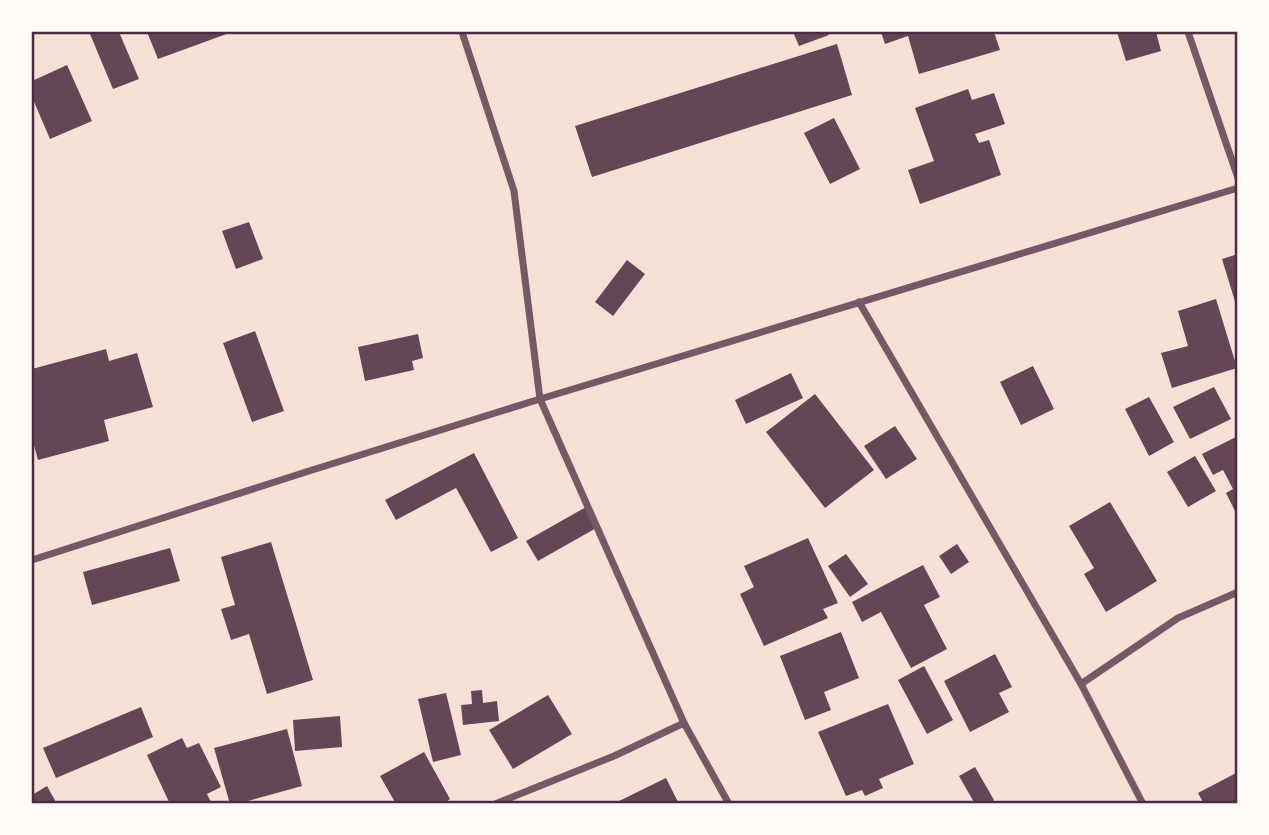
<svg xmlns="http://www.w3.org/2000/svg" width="1269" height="835" font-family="Jost,sans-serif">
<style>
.building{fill:#644757}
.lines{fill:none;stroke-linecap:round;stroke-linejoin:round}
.minor{stroke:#755966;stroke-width:7}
.neatline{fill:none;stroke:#4a2c40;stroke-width:2.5}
</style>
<rect width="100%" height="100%" fill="#f7e1d7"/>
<g class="building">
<path d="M 96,32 L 119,32 L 139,79 L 113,89 L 90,34 Z"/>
<path d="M 147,32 L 232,32 L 158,59 Z"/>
<path d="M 793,32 L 827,32 L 829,35 L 799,46 Z"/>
<path d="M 881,32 L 994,32 L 1000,50 L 919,74 L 908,36 L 885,44 Z"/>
<path d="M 1117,32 L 1156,32 L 1161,51 L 1126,61 Z"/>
<path d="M 837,44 L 852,95 L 592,177 L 575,126 Z"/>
<path d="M 67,65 L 92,121 L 50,139 L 32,97 L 32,81 Z"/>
<path d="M 968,89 L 972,100 L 994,93 L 1005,124 L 975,134 L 979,143 L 989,140 L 1001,175 L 920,204 L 908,170 L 934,161 L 915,108 Z"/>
<path d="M 834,118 L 860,169 L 830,184 L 804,133 Z"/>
<path d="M 249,222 L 263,259 L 236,269 L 222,231 Z"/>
<path d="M 1238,254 L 1238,308 L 1237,308 L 1222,259 Z"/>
<path d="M 627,260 L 645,274 L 613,316 L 595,302 Z"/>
<path d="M 1216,299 L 1237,368 L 1172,388 L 1161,353 L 1188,346 L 1178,311 Z"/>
<path d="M 255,331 L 284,411 L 252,422 L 223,343 Z"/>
<path d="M 418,334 L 423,358 L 412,361 L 414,370 L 365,381 L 358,347 Z"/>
<path d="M 106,349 L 109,361 L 137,353 L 153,407 L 104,420 L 109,441 L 38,460 L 32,438 L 32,369 Z"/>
<path d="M 1033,366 L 1054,409 L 1021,425 L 1000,382 Z"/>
<path d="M 791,373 L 803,398 L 746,424 L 735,400 Z"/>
<path d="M 1214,387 L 1231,419 L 1190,439 L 1173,407 Z"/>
<path d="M 815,394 L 874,470 L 825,508 L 766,432 Z"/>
<path d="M 1149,397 L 1174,442 L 1149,456 L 1125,409 Z"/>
<path d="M 895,426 L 917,459 L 886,479 L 864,446 Z"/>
<path d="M 1238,436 L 1238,517 L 1226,493 L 1233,489 L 1223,470 L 1213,475 L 1202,454 Z"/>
<path d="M 474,453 L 518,538 L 491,552 L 456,488 L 396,520 L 385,500 Z"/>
<path d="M 1195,456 L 1216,491 L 1188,507 L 1167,472 Z"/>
<path d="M 1110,502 L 1157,581 L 1106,612 L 1084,574 L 1094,568 L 1069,526 Z"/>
<path d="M 586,507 L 598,527 L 538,561 L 526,541 Z"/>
<path d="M 808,538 L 838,603 L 823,609 L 828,618 L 764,646 L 740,594 L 754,587 L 744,566 Z"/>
<path d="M 271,542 L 313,680 L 267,694 L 249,634 L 231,640 L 221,609 L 235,605 L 221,557 Z"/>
<path d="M 957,544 L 969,562 L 951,574 L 939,556 Z"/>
<path d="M 170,548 L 180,581 L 92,605 L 83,572 Z"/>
<path d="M 846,554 L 868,584 L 850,597 L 828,566 Z"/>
<path d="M 923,565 L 940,597 L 924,605 L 947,649 L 911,668 L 881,612 L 862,622 L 852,602 Z"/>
<path d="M 841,632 L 859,678 L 824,692 L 831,710 L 805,720 L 780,656 Z"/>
<path d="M 995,654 L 1012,687 L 999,693 L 1009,712 L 970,732 L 944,681 Z"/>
<path d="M 924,666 L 953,720 L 927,734 L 898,680 Z"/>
<path d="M 482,690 L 483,703 L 497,701 L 499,721 L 463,725 L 461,705 L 472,704 L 471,691 Z"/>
<path d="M 446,693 L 461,755 L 433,762 L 418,699 Z"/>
<path d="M 548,695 L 572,734 L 513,769 L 489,730 Z"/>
<path d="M 888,704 L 914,764 L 879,779 L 883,788 L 865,796 L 862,790 L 846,796 L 818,732 Z"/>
<path d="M 141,707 L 153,737 L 56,778 L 43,748 Z"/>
<path d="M 340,716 L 342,747 L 295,751 L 293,720 Z"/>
<path d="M 287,729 L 302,786 L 237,804 L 230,804 L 214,748 Z"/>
<path d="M 182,738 L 187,748 L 199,743 L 221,787 L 207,794 L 212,804 L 170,804 L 147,755 Z"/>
<path d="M 424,752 L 450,799 L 443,804 L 396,804 L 380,776 Z"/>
<path d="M 975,767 L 994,800 L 989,804 L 975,804 L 959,776 Z"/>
<path d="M 1238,772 L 1238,804 L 1204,804 L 1198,793 Z"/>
<path d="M 666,778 L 679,804 L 613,804 Z"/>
<path d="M 47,786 L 57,804 L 32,804 L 32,795 Z"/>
</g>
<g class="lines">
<g class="minor">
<path d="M 462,32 L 514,191 L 540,399 L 684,723 L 729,804"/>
<path d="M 1188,32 L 1238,178"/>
<path d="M 859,302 L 1081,684 L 1143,804"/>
<path d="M 32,560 L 309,471 L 540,399 L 1238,188"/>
<path d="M 1081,684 L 1178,618 L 1238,592"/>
<path d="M 495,804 L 614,756 L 684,723"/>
</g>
</g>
<rect width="1269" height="835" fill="none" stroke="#fffaf5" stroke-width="66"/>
<rect x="33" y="33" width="1203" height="769" class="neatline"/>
</svg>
